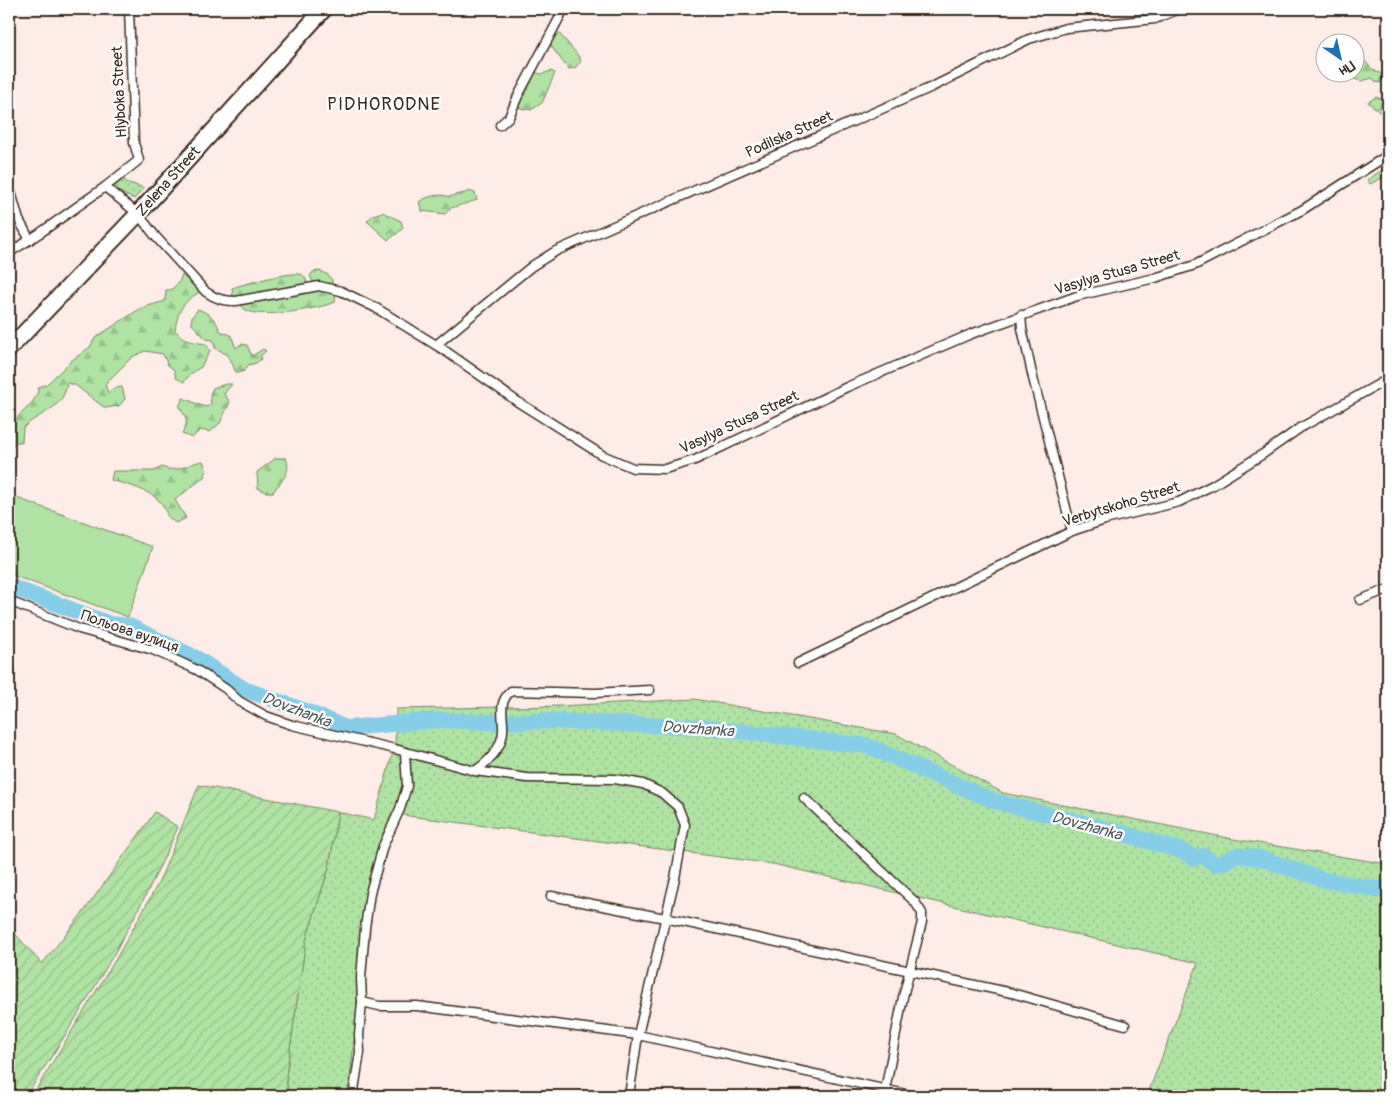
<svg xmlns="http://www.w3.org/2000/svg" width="1397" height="1105" font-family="Pangolin,sans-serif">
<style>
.grass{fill:url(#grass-dots);stroke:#758660}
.forest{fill:url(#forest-firs);stroke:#758660}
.garden{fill:url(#garden-furrows);stroke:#758660}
.pitch{fill:#afe2a3;stroke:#758660}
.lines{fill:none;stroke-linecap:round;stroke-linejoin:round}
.river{stroke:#86cee8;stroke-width:16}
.street-casing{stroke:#3b2a1e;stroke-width:11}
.highway-casing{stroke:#3b2a1e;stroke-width:19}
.street{stroke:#fff;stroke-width:8}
.highway{stroke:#fff;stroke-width:15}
.labels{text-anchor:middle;stroke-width:4.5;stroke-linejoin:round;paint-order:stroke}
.street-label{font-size:15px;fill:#3b2a1e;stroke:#fff}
.water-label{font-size:16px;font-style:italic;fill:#525b5b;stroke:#fff}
.quarter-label{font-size:18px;letter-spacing:1px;fill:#3b2a1e;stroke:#fff}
</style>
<defs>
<pattern id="grass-dots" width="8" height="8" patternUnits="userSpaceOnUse" patternTransform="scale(1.25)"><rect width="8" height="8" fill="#afe2a3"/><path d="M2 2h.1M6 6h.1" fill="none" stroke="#97c28c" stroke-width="1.8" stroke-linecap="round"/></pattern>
<pattern id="forest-firs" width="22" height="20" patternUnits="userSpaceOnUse" patternTransform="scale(1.25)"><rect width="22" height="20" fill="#afe2a3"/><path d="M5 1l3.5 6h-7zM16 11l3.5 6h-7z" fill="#97c28c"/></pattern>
<pattern id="garden-furrows" width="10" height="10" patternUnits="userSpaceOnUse" patternTransform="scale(1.25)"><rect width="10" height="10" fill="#afe2a3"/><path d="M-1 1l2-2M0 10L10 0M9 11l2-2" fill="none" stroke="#97c28c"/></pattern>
</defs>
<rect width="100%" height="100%" fill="#feece8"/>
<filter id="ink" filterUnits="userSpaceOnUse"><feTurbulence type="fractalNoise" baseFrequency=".02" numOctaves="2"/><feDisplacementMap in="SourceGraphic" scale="10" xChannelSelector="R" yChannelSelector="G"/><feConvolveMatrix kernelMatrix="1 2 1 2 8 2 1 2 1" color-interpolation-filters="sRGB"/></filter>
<g filter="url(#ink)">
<g class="grass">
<path d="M 124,179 L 126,182 L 144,188 L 134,199 L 117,191 L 115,186 Z"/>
<path d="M 694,699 L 896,734 L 1003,793 L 1233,839 L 1388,864 L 1388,1096 L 1147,1096 L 1198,963 L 773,864 L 409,816 L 392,812 L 371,878 L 361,943 L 358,1006 L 348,1096 L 288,1096 L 286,1076 L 306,940 L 329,868 L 338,812 L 374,820 L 393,752 L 395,749 L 396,709 L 559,706 Z"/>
</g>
<g class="forest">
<path d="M 559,33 C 565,41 578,53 581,61 L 575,68 L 568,69 L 551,46 L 551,41 Z"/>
<path d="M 1357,51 C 1365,60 1372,74 1385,74 L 1386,76 L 1380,83 L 1376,82 L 1372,78 L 1362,81 L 1341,76 L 1339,73 L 1354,72 L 1355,52 Z"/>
<path d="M 551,71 L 555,73 L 542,103 L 531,110 L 520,108 L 514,103 L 532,72 L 542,74 Z"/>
<path d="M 1376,97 L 1388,102 L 1388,113 L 1385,117 L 1368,102 Z"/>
<path d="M 1385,168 L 1388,169 L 1388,175 L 1370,184 L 1367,180 Z"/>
<path d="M 469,191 L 475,193 L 477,200 L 451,208 L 445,214 L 422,211 L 419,202 C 428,196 439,193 450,197 C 457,193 463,195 469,191 Z"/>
<path d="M 382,212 L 401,221 L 403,228 C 399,233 393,236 388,240 L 367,221 L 373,215 Z"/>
<path d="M 319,271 L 327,274 L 332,280 C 332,289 337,291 335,302 C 320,309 260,319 246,310 C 241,307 237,300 233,296 L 232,288 C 244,284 288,272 300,274 C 308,276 307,285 306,291 L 313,292 L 317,289 L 310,276 L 313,272 Z"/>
<path d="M 182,275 L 200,292 C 182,302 178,311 175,330 C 183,341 193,342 206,344 L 210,351 L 201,367 L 189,375 L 184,382 L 176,378 L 174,370 L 168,365 L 163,354 L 145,351 L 132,357 L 105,384 L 108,393 L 114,388 L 122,387 L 125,399 L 119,406 L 105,408 L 75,385 L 67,383 C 64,410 39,412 23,428 L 22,442 L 16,442 L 9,448 C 9,442 7,433 10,428 C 18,411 35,408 39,387 L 47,384 L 71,361 L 90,347 L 95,338 L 141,308 L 165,301 L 166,290 L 171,290 L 179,282 Z"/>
<path d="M 198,309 C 210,314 216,319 220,331 L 231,335 L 236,348 L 241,344 L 247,345 L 252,356 L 263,349 L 266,351 L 261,355 L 261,359 L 256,363 L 248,365 L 244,371 L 238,373 L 235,371 C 232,359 226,353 215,348 L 213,340 L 206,339 L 191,323 L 192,317 Z"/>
<path d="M 226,384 L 232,384 L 224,394 L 230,402 L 220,423 L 210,432 L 200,430 L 192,438 L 182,434 C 189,421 187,418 179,407 L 183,398 L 205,407 L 211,405 L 210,394 L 213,388 Z"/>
<path d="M 276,458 L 286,458 C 292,473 281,481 273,492 L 266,492 L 258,488 L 257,472 Z"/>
<path d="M 203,461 L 206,469 L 204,477 L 175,500 L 186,518 L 176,523 C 163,515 169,514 162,504 C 152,490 127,485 111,480 L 113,471 L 154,471 L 162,467 C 177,474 188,463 203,461 Z"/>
</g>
<g class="garden">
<path d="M 199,785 L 338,812 L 329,867 L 306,940 L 286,1076 L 288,1096 L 32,1096 L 117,957 L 159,882 Z"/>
<path d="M 155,812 L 178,827 C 136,923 83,1009 26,1096 L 9,1096 L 9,929 L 10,928 L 42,964 L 85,910 Z"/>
</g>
<path class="pitch" d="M 14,497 L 153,547 L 128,617 L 9,574 L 9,510 Z"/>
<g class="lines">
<path class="river" d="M 9,586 L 110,624 L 129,626 L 196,658 L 244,689 L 306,711 L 346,728 L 439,720 L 489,722 L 549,721 L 703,727 L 868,746 L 994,801 L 1115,831 L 1185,852 L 1194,858 L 1204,856 L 1215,864 L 1225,862 L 1236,855 L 1260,858 L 1325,880 L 1388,891"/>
<g class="street-casing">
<g id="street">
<path d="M 500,125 L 509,117 L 518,96 L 564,9"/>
<path d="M 9,185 L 19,220 L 30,240"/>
<path d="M 105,187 L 139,160 L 134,143 L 129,9"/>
<path d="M 9,253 L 40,233 L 105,187 L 138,214 L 156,237 L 206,292 C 216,299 224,301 236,301 L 319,286 L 341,291 L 376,308 L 444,350 L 518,402 L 602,455 L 633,468 L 665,469 L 695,460 L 847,387 L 971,334 L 1077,296 L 1155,278 L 1195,265 L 1302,210 L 1388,155"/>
<path d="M 1021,315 L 1022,328 L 1033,378 L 1072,531"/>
<path d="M 436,345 L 532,266 L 556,251 L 932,87 L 1029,39 L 1066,28 L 1155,19 L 1179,9"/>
<path d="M 1360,600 L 1388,589"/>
<path d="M 9,601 L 79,629 L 153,650 L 182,663 L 197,670 L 226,689 L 239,701 L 266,716 L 292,725 L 395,749 L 475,771 L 527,778 L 615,779 L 643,784 L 662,793 L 678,807 L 685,825 L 675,878 L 638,1035 L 629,1096"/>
<path d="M 798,663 L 1072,531 L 1105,520 L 1179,502 L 1213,485 L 1263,454 L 1300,428 L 1388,379"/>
<path d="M 475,771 C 488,762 502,748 503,731 C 504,716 497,703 511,691 L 595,693 L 650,690"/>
<path d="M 804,798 L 915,902 L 922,913 L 922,922 L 903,997 L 884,1096"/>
<path d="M 551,896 L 665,918 L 1012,993 L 1125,1025"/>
<path d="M 362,1002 L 379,1006 L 417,1006 L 638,1035 L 915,1096"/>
<path d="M 353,1096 L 360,1052 L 359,1035 L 362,1002 L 361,978 L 365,928 L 370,893 L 383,846 L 400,809 L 407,786 L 405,753"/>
</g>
</g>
<g class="highway-casing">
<path id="highway" d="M 9,349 L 138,214 L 324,9"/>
</g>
<use href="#street" class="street"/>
<use href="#highway" class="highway"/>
</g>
</g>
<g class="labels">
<g class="street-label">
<text transform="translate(119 92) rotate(-93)" y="5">Hlyboka Street</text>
<text transform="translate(789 134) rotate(-24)" y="5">Podilska Street</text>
<text transform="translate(168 181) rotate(-48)" y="5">Zelena Street</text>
<text transform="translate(1117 272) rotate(-16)" y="5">Vasylya Stusa Street</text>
<text transform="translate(739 422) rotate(-25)" y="5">Vasylya Stusa Street</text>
<text transform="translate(1121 504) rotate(-17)" y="5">Verbytskoho Street</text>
<text transform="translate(130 631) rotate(19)" y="5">Польова вулиця</text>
</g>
<g class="water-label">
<text transform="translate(297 709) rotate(21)" y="6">Dovzhanka</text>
<text transform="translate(698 728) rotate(4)" y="6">Dovzhanka</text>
<text transform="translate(1087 825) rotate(15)" y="6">Dovzhanka</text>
</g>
<g class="quarter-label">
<text x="384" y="110">PIDHORODNE</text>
</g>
</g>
<rect width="1397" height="1105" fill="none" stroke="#fff" stroke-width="30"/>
<rect x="15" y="15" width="1367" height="1075" fill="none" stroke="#3b2a1e" stroke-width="2" filter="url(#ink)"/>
<g transform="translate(1340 58) rotate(146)"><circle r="24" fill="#ffffff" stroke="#b1aaa5"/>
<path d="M0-4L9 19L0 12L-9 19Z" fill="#1f6fb2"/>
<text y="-8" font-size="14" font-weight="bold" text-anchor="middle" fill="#3b2a1e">Пн</text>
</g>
</svg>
